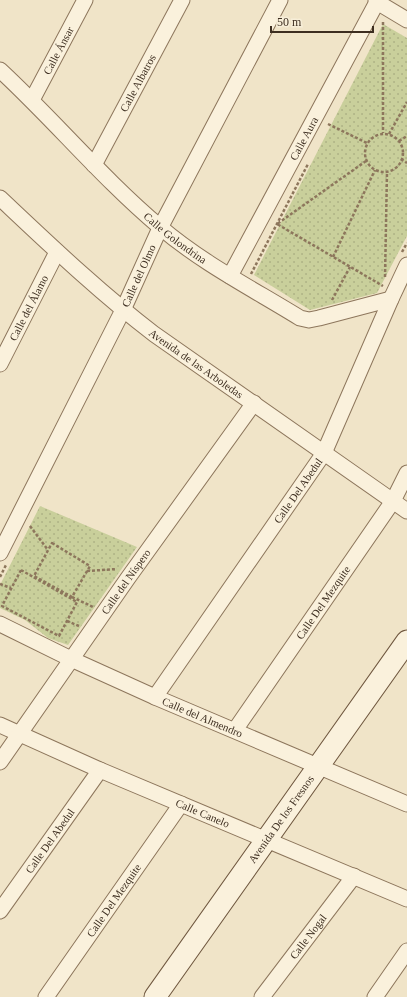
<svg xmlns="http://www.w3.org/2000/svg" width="407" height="997" font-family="'Times New Roman',serif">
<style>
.park{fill:url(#park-dots)}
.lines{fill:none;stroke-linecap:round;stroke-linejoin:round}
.street-casing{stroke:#8d765c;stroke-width:17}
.secondary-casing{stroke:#6f573f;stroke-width:23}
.path{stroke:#8d765c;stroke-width:2.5;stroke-dasharray:3 2;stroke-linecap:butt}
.street{stroke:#faf1dc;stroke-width:15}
.secondary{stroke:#faf1dc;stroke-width:21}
.labels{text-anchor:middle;stroke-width:3;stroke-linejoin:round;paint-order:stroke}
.street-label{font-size:11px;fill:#3d2e20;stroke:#f7eed8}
</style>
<defs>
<pattern id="park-dots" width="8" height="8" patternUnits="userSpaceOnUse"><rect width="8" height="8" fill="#c9cf9b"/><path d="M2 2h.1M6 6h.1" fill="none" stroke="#aeb285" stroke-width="1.8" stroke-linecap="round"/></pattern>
</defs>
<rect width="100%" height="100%" fill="#f0e4c8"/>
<g class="park">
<path d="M 383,24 L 407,38 L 407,236 L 377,293 L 310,310 L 254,275 Z"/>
<path d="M 40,506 L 137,547 L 68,645 L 48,638 L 25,620 L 0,608 L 0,585 Z"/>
</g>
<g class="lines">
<g class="street-casing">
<g id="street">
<path d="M 376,0 L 377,2 L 407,20"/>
<path id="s1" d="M 0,70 C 55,121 103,179 160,227 C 202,263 253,289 300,318 L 309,320 L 319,318 L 391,299"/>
<path id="s2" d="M 32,100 L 85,0"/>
<path id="s3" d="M 94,165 L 182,0"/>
<path id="s4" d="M 0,198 C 50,245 99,292 154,334 L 407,511"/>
<path id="s5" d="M 230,276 L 377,2"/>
<path id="s6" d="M 0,364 L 57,252"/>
<path id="s7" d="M 0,553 L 123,310 L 160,228 L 280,0"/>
<path id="s8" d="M 0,624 L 71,659 L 155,697 L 407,804"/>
<path id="s9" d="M 155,697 L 324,453 L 391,299 L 407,265"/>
<path id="s10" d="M 0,725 L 100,770 L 407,899"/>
<path id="s11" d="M 235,730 L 393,501 L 407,473"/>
<path id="s12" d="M 0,762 L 128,578 L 254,403"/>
<path id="s13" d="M 0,911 L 100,770"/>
<path id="s14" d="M 46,997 L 181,804"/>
<path id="s15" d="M 262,997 L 354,876"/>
<path d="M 375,997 L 407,951"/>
</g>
</g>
<g class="secondary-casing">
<g id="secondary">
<path id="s16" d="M 155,997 L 407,641"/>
</g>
</g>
<g class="path">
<path d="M 383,22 L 383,133"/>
<path d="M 328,124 L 367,143"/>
<path d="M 389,134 L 407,102"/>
<circle cx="384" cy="153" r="19"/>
<path d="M 399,141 L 407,136"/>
<path d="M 401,159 L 407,163"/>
<path d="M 366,161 L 277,224 L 383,286"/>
<path d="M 402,252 L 407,243"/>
<path d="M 333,257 L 375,170"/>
<path d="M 251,274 L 308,164"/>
<path d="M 385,277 L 387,172"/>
<path d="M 332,300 L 350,267"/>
<path d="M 30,526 L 48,550"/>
<path d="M 52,543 L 90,566 L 72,597 L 34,576 Z"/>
<path d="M 21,570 L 77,602 L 59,636 L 2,606 Z"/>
<path d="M 87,571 L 117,569"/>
<path d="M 0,577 L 6,565"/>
<path d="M 0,584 L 11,588"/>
<path d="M 72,597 L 93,607"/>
<path d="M 67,621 L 79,626"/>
</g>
<use href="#street" class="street"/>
<use href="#secondary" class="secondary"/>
</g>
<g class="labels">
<g class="street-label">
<text dy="4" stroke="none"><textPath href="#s2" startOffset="56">Calle Ánsar</textPath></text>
<text dy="4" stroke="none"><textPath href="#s3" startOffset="93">Calle Albatros</textPath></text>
<text dy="4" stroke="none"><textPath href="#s5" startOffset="156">Calle Aura</textPath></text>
<text dy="4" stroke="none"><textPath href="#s1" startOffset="243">Calle Golondrina</textPath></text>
<text dy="4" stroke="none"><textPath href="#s7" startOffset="310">Calle del Olmo</textPath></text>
<text dy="4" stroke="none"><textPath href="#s6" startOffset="63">Calle del Álamo</textPath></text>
<text dy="4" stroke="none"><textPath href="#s4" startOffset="257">Avenida de las Arboledas</textPath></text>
<text dy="4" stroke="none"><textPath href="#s9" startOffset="251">Calle Del Abedul</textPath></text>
<text dy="4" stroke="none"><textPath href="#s12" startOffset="220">Calle del Níspero</textPath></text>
<text dy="4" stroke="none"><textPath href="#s11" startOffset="155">Calle Del Mezquite</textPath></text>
<text dy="4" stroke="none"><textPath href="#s8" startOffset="223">Calle del Almendro</textPath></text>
<text dy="4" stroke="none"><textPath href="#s10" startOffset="221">Calle Canelo</textPath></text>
<text dy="4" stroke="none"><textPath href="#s16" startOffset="218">Avenida De los Fresnos</textPath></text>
<text dy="4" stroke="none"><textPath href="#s13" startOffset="86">Calle Del Abedul</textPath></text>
<text dy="4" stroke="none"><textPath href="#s14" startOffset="118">Calle Del Mezquite</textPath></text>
<text dy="4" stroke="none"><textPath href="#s15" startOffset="76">Calle Nogal</textPath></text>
</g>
</g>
<path d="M271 26v6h102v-6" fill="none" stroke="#3d2e20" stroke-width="2"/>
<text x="277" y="26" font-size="12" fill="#3d2e20" stroke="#f7eed8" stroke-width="3" paint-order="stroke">50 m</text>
</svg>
